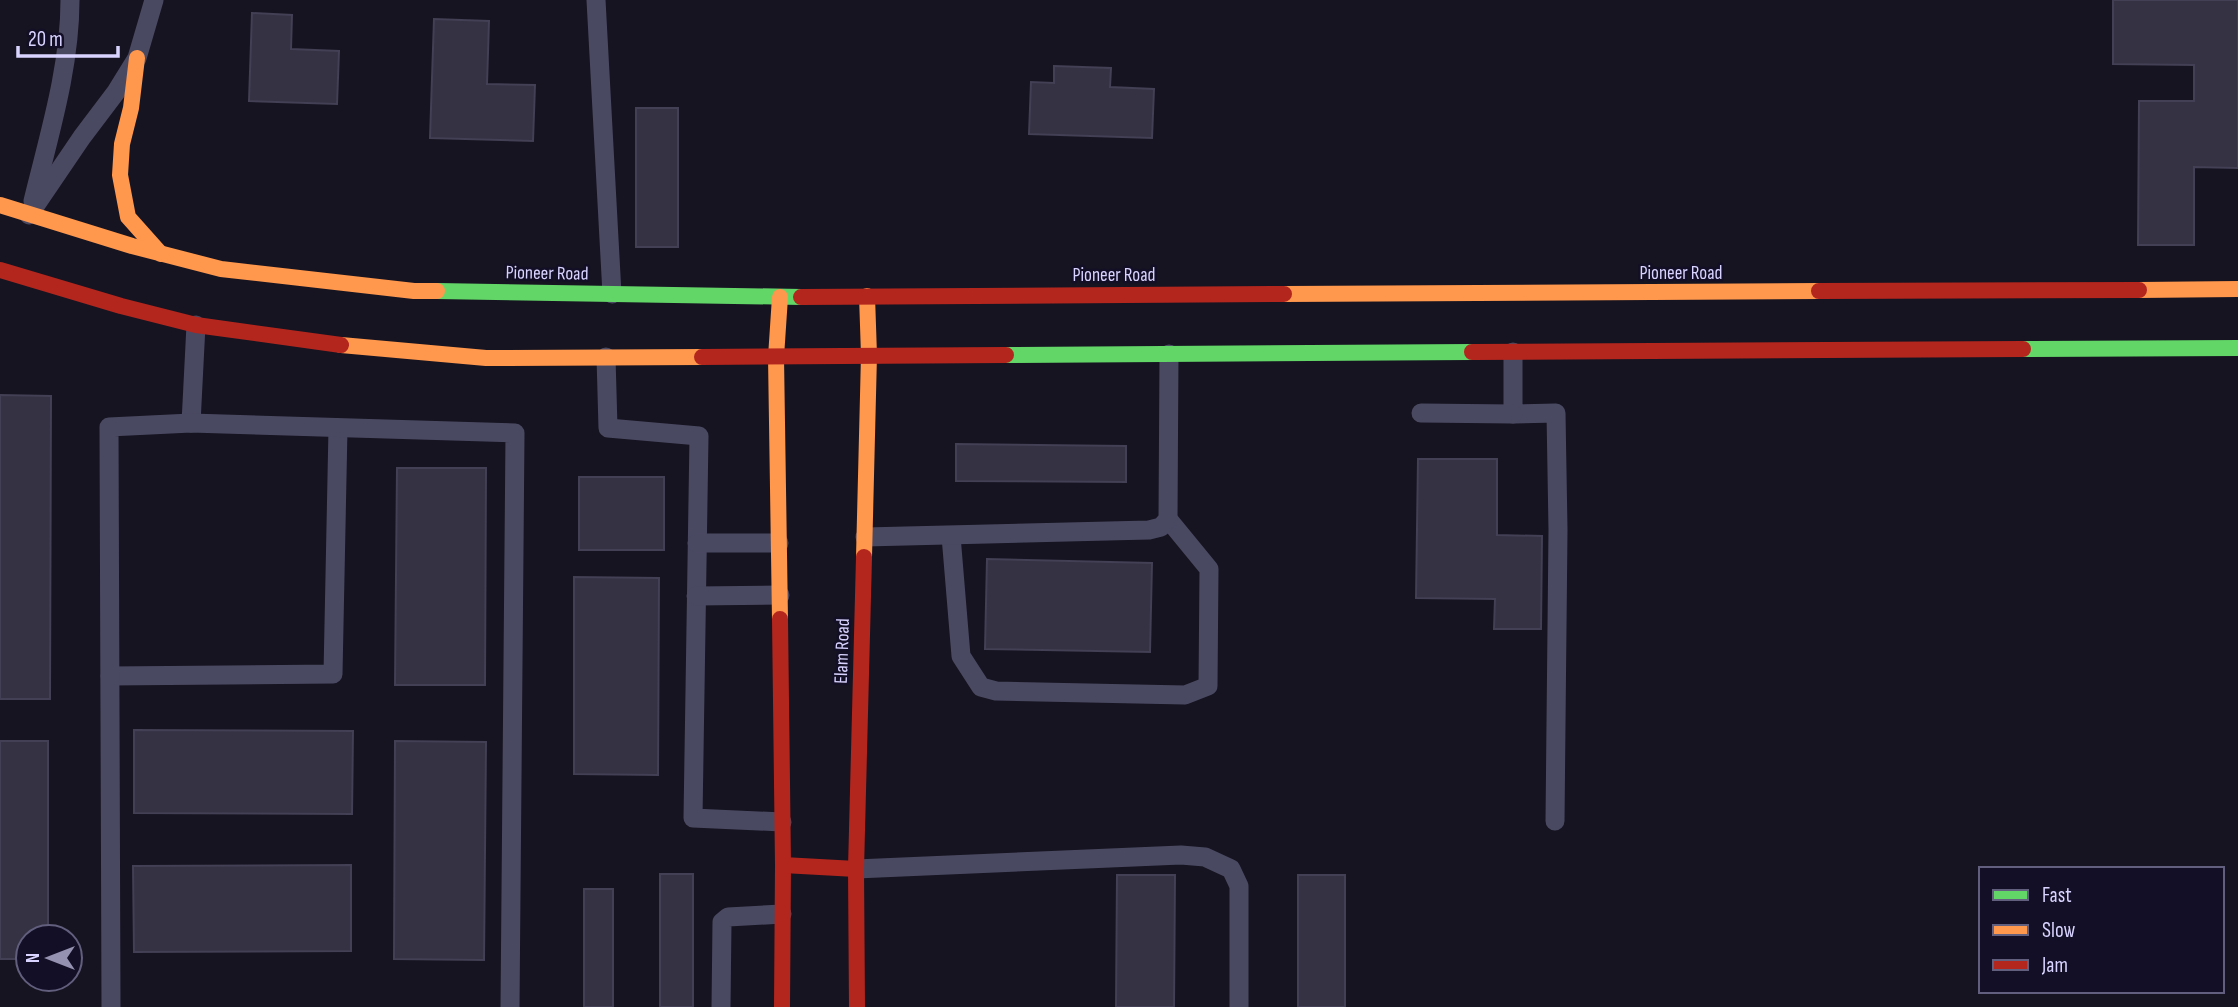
<svg xmlns="http://www.w3.org/2000/svg" width="2238" height="1007" font-family="'Sofia Sans Condensed',sans-serif">
<style>
.building{fill:#343243;stroke:#433f54;stroke-width:2}
.lines{fill:none;stroke-linecap:round;stroke-linejoin:round}
.lane{stroke:#4a4962;stroke-width:19}
.fast{stroke:#63d668;stroke-width:16}
.slow{stroke:#ff974d;stroke-width:16}
.jam{stroke:#b3261e;stroke-width:16}
.labels{text-anchor:middle;stroke-width:5;stroke-linejoin:round;paint-order:stroke}
.street-label{font-size:19px;fill:#d9d4ff;stroke:#130f26}
</style>
<rect width="100%" height="100%" fill="#161421"/>
<g class="building">
<path d="M 2113,0 L 2238,0 L 2238,168 L 2194,167 L 2194,245 L 2138,245 L 2139,101 L 2194,101 L 2194,65 L 2113,64 Z"/>
<path d="M 252,13 L 292,15 L 291,49 L 339,51 L 337,104 L 249,101 Z"/>
<path d="M 434,19 L 489,21 L 487,84 L 535,85 L 533,141 L 430,138 Z"/>
<path d="M 1054,66 L 1111,68 L 1110,87 L 1154,89 L 1152,138 L 1029,134 L 1031,82 L 1054,83 Z"/>
<rect x="636" y="108" width="42" height="139"/>
<path d="M 0,395 L 51,396 L 50,699 L 0,699 Z"/>
<path d="M 956,444 L 1126,446 L 1126,482 L 956,481 Z"/>
<path d="M 1418,459 L 1497,459 L 1497,535 L 1542,536 L 1541,629 L 1494,629 L 1495,599 L 1416,598 Z"/>
<path d="M 397,468 L 486,468 L 485,685 L 395,685 Z"/>
<rect x="579" y="477" width="85" height="73"/>
<path d="M 987,559 L 1152,563 L 1150,652 L 985,649 Z"/>
<path d="M 574,577 L 659,578 L 658,775 L 574,774 Z"/>
<path d="M 134,730 L 353,731 L 352,814 L 134,813 Z"/>
<path d="M 0,741 L 48,741 L 48,937 L 28,937 L 28,959 L 0,959 Z"/>
<path d="M 395,741 L 486,742 L 484,960 L 394,959 Z"/>
<path d="M 351,865 L 351,951 L 134,952 L 133,866 Z"/>
<rect x="660" y="874" width="33" height="133"/>
<path d="M 1117,875 L 1175,875 L 1174,1007 L 1116,1007 Z"/>
<rect x="1298" y="875" width="47" height="132"/>
<rect x="584" y="889" width="29" height="118"/>
</g>
<g class="lines">
<g class="lane">
<path d="M 596,0 L 612,294"/>
<path d="M 33,201 C 49,135 70,68 70,0"/>
<path d="M 29,215 L 82,137 L 116,92 L 137,58 L 154,0"/>
<path d="M 1513,352 L 1513,414 L 1556,413 L 1558,530 L 1555,821"/>
<path d="M 606,357 L 608,428 L 699,436 L 693,818 L 782,822"/>
<path d="M 1421,413 L 1513,414"/>
<path d="M 191,423 L 196,325"/>
<path d="M 951,536 L 961,656 L 981,687 L 996,691 L 1185,695 L 1208,686 L 1209,569 L 1168,519"/>
<path d="M 865,537 L 1149,530 L 1161,527 L 1168,519 L 1169,354"/>
<path d="M 697,543 L 779,543"/>
<path d="M 696,596 L 780,595"/>
<path d="M 110,676 L 333,674 L 338,428"/>
<path d="M 856,869 L 1181,855 L 1205,857 L 1231,869 L 1239,886 L 1239,1007"/>
<path d="M 111,1007 L 109,427 L 191,423 L 515,433 L 510,1007"/>
<path d="M 721,1007 L 722,922 L 728,917 L 782,914"/>
</g>
<g class="fast">
<path d="M 437,291 L 801,297"/>
<path d="M 2023,349 L 2238,348"/>
<path d="M 1006,355 L 1472,352"/>
</g>
<g class="slow">
<path d="M 137,58 L 131,108 L 122,144 L 120,175 L 128,217 L 161,254"/>
<path d="M 0,205 L 132,246 L 221,269 L 414,291 L 437,291"/>
<path d="M 2139,290 L 2238,289"/>
<path d="M 1284,294 L 1819,291"/>
<path d="M 341,345 L 486,358 L 702,357"/>
<path d="M 864,557 L 869,355 L 867,296"/>
<path d="M 780,619 L 776,357 L 780,297"/>
</g>
<g class="jam">
<path d="M 0,270 L 121,306 L 196,325 L 341,345"/>
<path d="M 1819,291 L 2139,290"/>
<path d="M 801,297 L 1284,294"/>
<path d="M 1472,352 L 2023,349"/>
<path d="M 702,357 L 1006,355"/>
<path d="M 780,619 L 783,865 L 782,1007"/>
<path d="M 783,865 L 856,869"/>
<path d="M 857,1007 L 856,869 L 864,557"/>
</g>
</g>
<g class="labels">
<g class="street-label">
<text transform="translate(547 272) rotate(1)" y="7">Pioneer Road</text>
<text x="1681" y="279">Pioneer Road</text>
<text x="1114" y="281">Pioneer Road</text>
<text transform="translate(841 651) rotate(-88)" y="7">Elam Road</text>
</g>
</g>
<rect x="1979" y="867" width="245" height="126" fill="#130f26" stroke="#625e7d" stroke-width="2"/>
<rect x="1993" y="890" width="35" height="10" fill="#63d668" stroke="#625e7d" stroke-width="2"/>
<text x="2042" y="902" font-size="21" fill="#d9d4ff">Fast</text>
<rect x="1993" y="925" width="35" height="10" fill="#ff974d" stroke="#625e7d" stroke-width="2"/>
<text x="2042" y="937" font-size="21" fill="#d9d4ff">Slow</text>
<rect x="1993" y="960" width="35" height="10" fill="#b3261e" stroke="#625e7d" stroke-width="2"/>
<text x="2042" y="972" font-size="21" fill="#d9d4ff">Jam</text>
<g transform="translate(49 958) rotate(270)"><circle r="33" fill="#130f26" stroke="#625e7d" stroke-width="2"/>
<path d="M0-5L12 26L0 18L-12 26Z" fill="#9591b1"/>
<text y="-10" font-size="19" font-weight="bold" text-anchor="middle" fill="#d9d4ff">N</text>
</g>
<path d="M18 46v10h100v-10" fill="none" stroke="#d9d4ff" stroke-width="3.5"/>
<text x="28" y="46" font-size="21" fill="#d9d4ff" stroke="#130f26" stroke-width="5" paint-order="stroke">20 m</text>
</svg>
